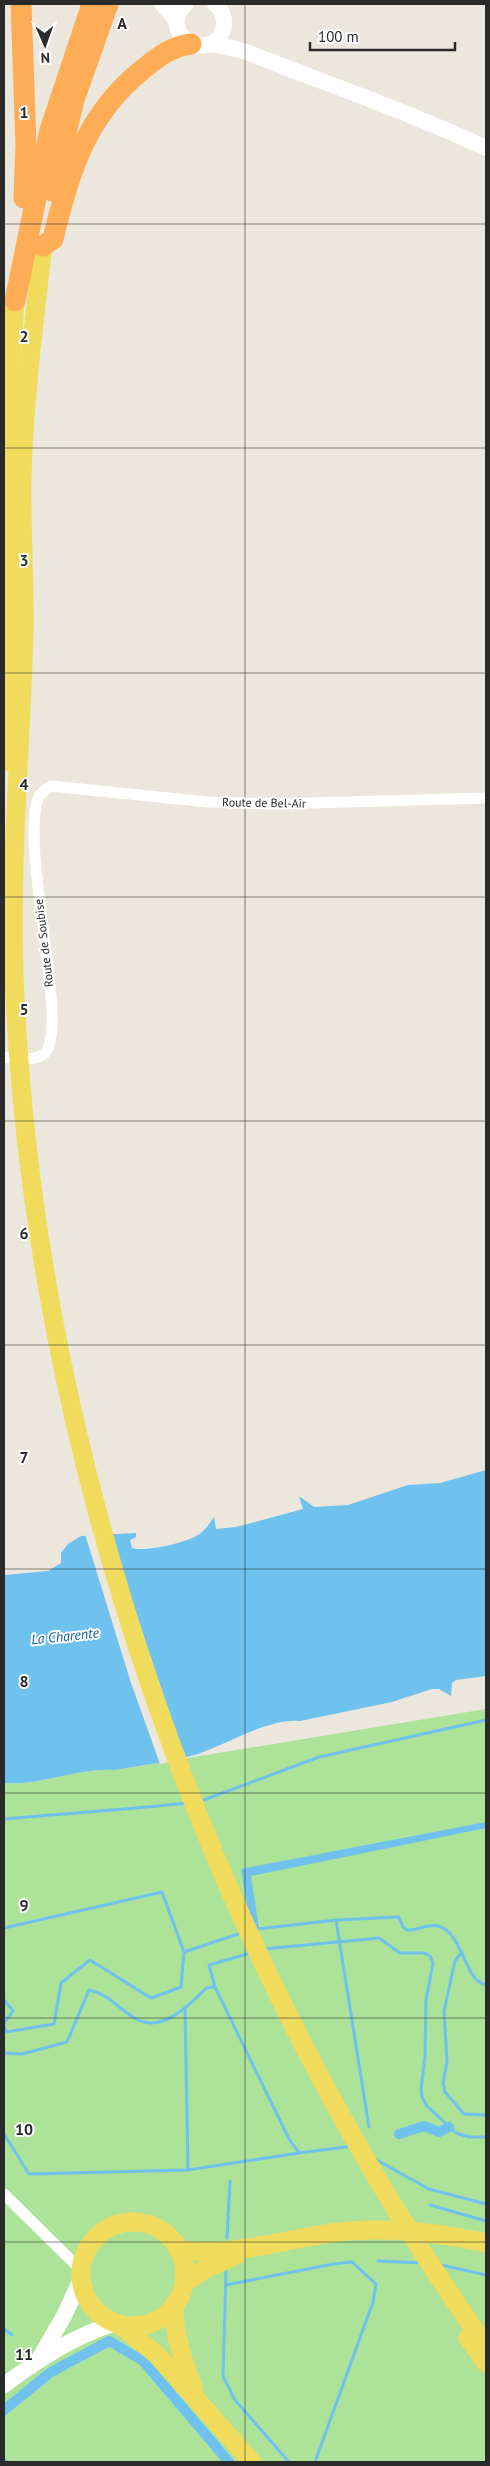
<svg xmlns="http://www.w3.org/2000/svg" width="490" height="2466" font-family="'PT Sans',sans-serif">
<style>
.green{fill:#ace399}
.water{fill:#6fc2ee}
.pier{fill:#ece7dc}
.lines{fill:none;stroke-linecap:round;stroke-linejoin:round}
.stream{stroke:#6fc2ee;stroke-width:3}
.canal{stroke:#6fc2ee;stroke-width:10}
.street{stroke:#fff;stroke-width:11}
.secondary{stroke:#fff;stroke-width:16}
.primary{stroke:#f0db5d;stroke-width:19}
.highway{stroke:#fead56;stroke-width:21}
.grid{fill:none;stroke:#2a2a2a;stroke-width:1;stroke-opacity:0.55}
.labels{text-anchor:middle;stroke-width:4;stroke-linejoin:round;paint-order:stroke}
.street-label{font-size:12px;fill:#2a2a2a;stroke:#fff}
.water-label{font-size:14px;font-style:italic;fill:#0d5e9b;stroke:#fff}
.grid-label{font-size:16px;text-anchor:middle;font-weight:bold;fill:#2a2a2a;stroke:#fff;stroke-width:4;stroke-linejoin:round;paint-order:stroke}
</style>
<rect width="100%" height="100%" fill="#ece7dc"/>
<path class="green" d="M 486,1709 L 486,2462 L 4,2462 L 4,1783 C 40,1786 77,1768 115,1770 Z"/>
<g class="water">
<path d="M 486,1470 L 486,1676 L 456,1680 L 452,1683 L 451,1696 L 439,1689 L 432,1689 L 392,1702 L 300,1721 C 268,1718 228,1744 198,1754 C 172,1762 142,1765 115,1770 C 77,1768 40,1786 4,1783 L 4,1575 L 48,1571 L 61,1563 L 61,1553 L 68,1544 L 81,1536 L 136,1533 L 136,1537 L 130,1540 L 132,1548 C 146,1552 185,1543 198,1535 C 204,1532 210,1523 214,1517 L 216,1529 L 236,1527 L 303,1509 L 299,1496 L 314,1507 L 348,1505 L 408,1485 L 440,1483 Z"/>
<path d="M 486,1822 L 486,1828 L 251,1876 L 259,1928 L 251,1930 L 241,1869 Z"/>
</g>
<path class="pier" d="M 85,1534 L 99,1534 L 131,1599 L 185,1759 L 160,1764 L 130,1680 Z"/>
<g class="lines">
<g class="stream">
<path d="M 201,1801 L 319,1757 L 486,1720"/>
<path d="M 4,1819 C 65,1813 126,1810 187,1803"/>
<path d="M 336,1920 L 399,1917 L 403,1927 L 407,1930 C 417,1931 428,1923 438,1926 C 464,1933 463,1980 486,1985"/>
<path d="M 4,1928 L 162,1892 L 184,1952 L 181,1987 L 151,1998 L 90,1960 L 61,1983 L 54,2024 L 6,2032 L 4,2026"/>
<path d="M 257,1929 L 336,1920 L 369,2127"/>
<path d="M 264,1949 L 379,1938 L 400,1953 L 424,1953 L 430,1956 L 433,1963 L 426,2000 L 425,2057 L 421,2089 L 422,2097 L 427,2106 L 456,2133 L 469,2137 L 486,2137"/>
<path d="M 184,1952 L 244,1932"/>
<path d="M 462,1952 L 455,1961 L 444,2011 L 447,2061 L 443,2083 L 445,2092 L 464,2114 L 486,2115"/>
<path d="M 215,1987 L 209,1965 L 254,1952"/>
<path d="M 4,2000 L 13,2011 L 4,2023"/>
<path d="M 185,2008 L 188,2170"/>
<path d="M 4,2053 L 22,2054 L 67,2042 L 89,1990 C 110,1994 119,2010 138,2020 C 163,2032 190,2005 206,1988 L 215,1987 L 289,2139 L 299,2153 L 188,2170 L 29,2174 L 4,2134"/>
<path d="M 299,2153 L 353,2146"/>
<path d="M 375,2159 L 429,2189 L 486,2204"/>
<path d="M 430,2205 L 486,2221"/>
<path d="M 227,2238 L 230,2181"/>
<path d="M 378,2261 L 423,2263"/>
<path d="M 441,2265 L 486,2275"/>
<path d="M 226,2272 L 223,2376 L 235,2400 L 289,2462"/>
<path d="M 226,2285 L 333,2264 L 352,2262 L 376,2284 L 373,2302 L 315,2462"/>
<path d="M 4,2329 L 12,2335"/>
<path d="M 4,2460 L 8,2462"/>
</g>
<g class="canal">
<path d="M 399,2134 L 424,2126 L 439,2132 L 449,2127"/>
<path d="M 4,2410 L 51,2372 L 109,2341 L 143,2361 L 229,2462"/>
</g>
<g class="street">
<path d="M 4,1057 C 15,1058 36,1062 45,1053 C 70,1026 20,851 38,799 C 40,793 45,790 51,786 L 208,802 L 276,804 L 486,798"/>
<path d="M 4,2194 L 81,2270"/>
</g>
<g class="secondary">
<path d="M 162,4 L 177,20"/>
<path d="M 186,4 C 154,33 212,66 223,29 C 226,19 222,10 215,4"/>
<path d="M 209,44 C 243,47 272,63 303,74 C 365,97 426,120 486,148"/>
<path d="M 39,2359 L 64,2316 L 81,2279"/>
<path d="M 4,2385 C 38,2360 75,2335 116,2323"/>
</g>
<g class="primary">
<path d="M 43,246 C 34,322 24,400 22,477 C 21,528 25,580 24,632 C 21,746 10,859 14,974 C 32,1452 209,1956 486,2346"/>
<path d="M 5,762 L 8,621 L 4,475 L 15,301"/>
<circle cx="133" cy="2274" r="52"/>
<path d="M 178,2249 C 229,2258 281,2240 332,2233 C 383,2226 436,2232 486,2243"/>
<path d="M 184,2283 L 205,2269 L 238,2254"/>
<path d="M 174,2305 C 173,2334 184,2363 194,2390"/>
<path d="M 119,2324 L 157,2355 L 252,2462"/>
<path d="M 468,2338 L 486,2363"/>
</g>
<g class="highway">
<path d="M 21,4 L 26,145 L 24,198"/>
<path d="M 52,191 L 74,100 L 108,4"/>
<path d="M 43,246 L 53,239 C 69,172 86,115 142,70 C 158,57 170,47 191,44"/>
<path d="M 15,301 L 50,130 L 92,4"/>
</g>
</g>
<path class="grid" d="M 245,4 L 245,2462M 4,224 L 486,224M 4,448 L 486,448M 4,673 L 486,673M 4,897 L 486,897M 4,1121 L 486,1121M 4,1345 L 486,1345M 4,1569 L 486,1569M 4,1793 L 486,1793M 4,2018 L 486,2018M 4,2242 L 486,2242"/>
<g class="labels">
<g class="street-label">
<text transform="translate(264 803) rotate(1)" y="4">Route de Bel-Air</text>
<text transform="translate(44 943) rotate(-97)" y="4">Route de Soubise</text>
</g>
<g class="water-label">
<text transform="translate(65 1636) rotate(-6)" y="5">La Charente</text>
</g>
</g>
<g class="grid-label">
<text x="122" y="29">A</text>
<text x="24" y="118">1</text>
<text x="24" y="342">2</text>
<text x="24" y="566">3</text>
<text x="24" y="790">4</text>
<text x="24" y="1015">5</text>
<text x="24" y="1239">6</text>
<text x="24" y="1463">7</text>
<text x="24" y="1687">8</text>
<text x="24" y="1911">9</text>
<text x="24" y="2135">10</text>
<text x="24" y="2360">11</text>
</g>
<rect width="490" height="2466" fill="none" stroke="#2a2a2a" stroke-width="10"/>
<g transform="translate(45 45) rotate(178)" stroke="#ffffff" stroke-width="4" paint-order="stroke">
<path d="M0-4L9 19L0 12L-9 19Z" fill="#2a2a2a"/>
<text y="-8" font-size="14" font-weight="bold" text-anchor="middle" fill="#2a2a2a">N</text>
</g>
<path d="M310 42v8h145v-8" fill="none" stroke="#2a2a2a" stroke-width="2.5"/>
<text x="318" y="42" font-size="15" fill="#2a2a2a" stroke="#ffffff" stroke-width="4" paint-order="stroke">100 m</text>
</svg>
